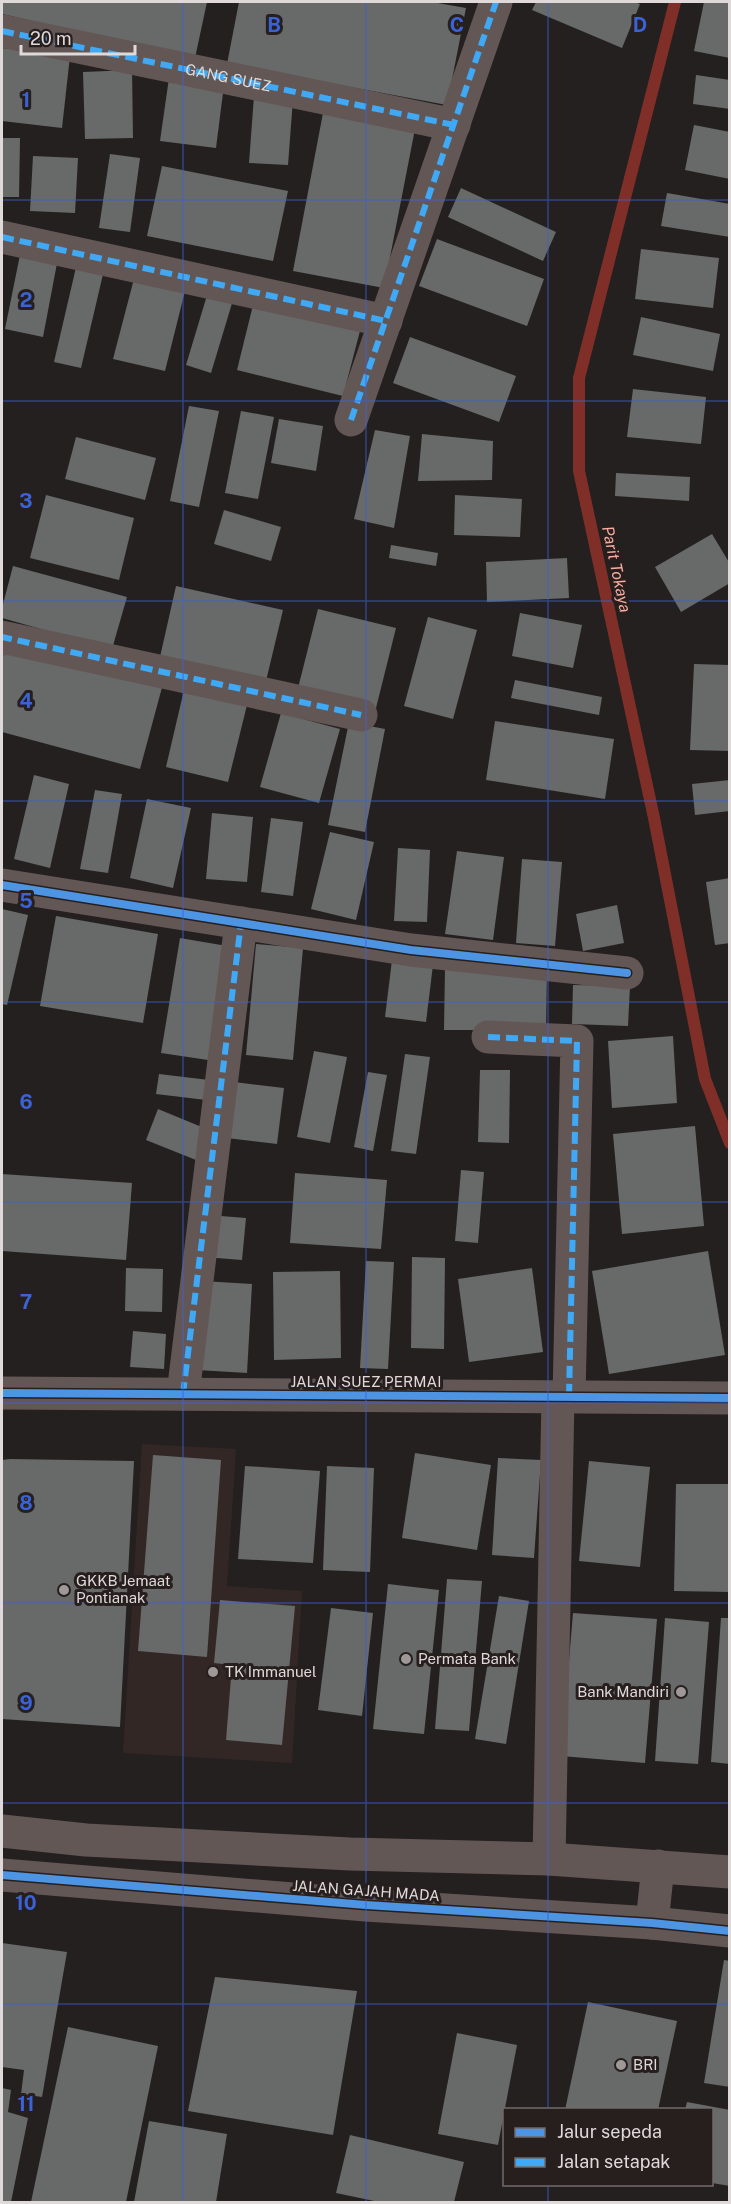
<svg xmlns="http://www.w3.org/2000/svg" width="731" height="2204" font-family="'Public Sans',sans-serif">
<style>
.built{fill:#332726}
.lines{fill:none;stroke-linecap:round;stroke-linejoin:round}
.stream{stroke:#802f28;stroke-width:12}
.building{fill:#686969}
.minor{stroke:#635756;stroke-width:33}
.tertiary{stroke:#635756;stroke-width:33}
.quiet{stroke:#3fa9f5;stroke-width:6;stroke-dasharray:12 6;stroke-linecap:butt}
.cycleway-casing{stroke:#261f1e;stroke-width:11}
.cycleway{stroke:#4d94e3;stroke-width:8}
.grid{fill:none;stroke:#3a63d8;stroke-width:1.5;stroke-opacity:0.55}
.poi-dot{fill:#9e9998;stroke:#261f1e;stroke-width:2}
.labels{text-anchor:middle;stroke-width:6;stroke-linejoin:round;paint-order:stroke}
.street-label{font-size:15px;fill:#dfdad9;stroke:#261f1e}
.poi-label{font-size:15px;fill:#dfdad9;stroke:#261f1e;text-anchor:start}
.water-label{font-size:16px;font-style:italic;fill:#f9aca2;stroke:#261f1e}
.grid-label{font-size:20px;text-anchor:middle;font-weight:bold;fill:#3a63d8;stroke:#261f1e;stroke-width:6;stroke-linejoin:round;paint-order:stroke}
</style>
<rect width="100%" height="100%" fill="#242020"/>
<path class="built" d="M 142,1444 L 236,1449 L 227,1586 L 302,1591 L 292,1763 L 123,1753 Z"/>
<g class="lines">
<path class="stream" d="M 675,2 L 579,378 L 579,471 L 654,818 L 705,1079 L 730,1143"/>
</g>
<g class="building">
<path d="M 2,2 L 207,2 L 195,58 L 2,14 Z"/>
<path d="M 239,2 L 432,2 L 466,8 L 447,105 L 227,64 Z"/>
<path d="M 536,2 L 634,2 L 640,4 L 622,48 L 532,10 Z"/>
<path d="M 704,2 L 730,3 L 730,58 L 694,51 Z"/>
<path d="M 2,48 L 70,56 L 62,128 L 2,121 Z"/>
<path d="M 132,70 L 133,138 L 85,139 L 83,72 Z"/>
<path d="M 696,75 L 730,80 L 730,109 L 693,104 Z"/>
<path d="M 169,78 L 224,85 L 216,148 L 160,141 Z"/>
<path d="M 254,96 L 293,99 L 288,165 L 249,163 Z"/>
<path d="M 323,113 L 415,129 L 384,288 L 293,271 Z"/>
<path d="M 694,125 L 730,132 L 730,179 L 685,170 Z"/>
<path d="M 2,138 L 20,138 L 19,197 L 2,197 Z"/>
<path d="M 110,154 L 140,158 L 130,232 L 99,228 Z"/>
<path d="M 33,156 L 78,158 L 75,213 L 30,211 Z"/>
<path d="M 162,166 L 288,191 L 273,261 L 147,236 Z"/>
<path d="M 461,188 L 556,232 L 543,261 L 448,217 Z"/>
<path d="M 667,193 L 730,204 L 730,237 L 661,226 Z"/>
<path d="M 437,239 L 544,279 L 527,326 L 419,286 Z"/>
<path d="M 641,249 L 719,258 L 713,308 L 635,299 Z"/>
<path d="M 21,250 L 58,258 L 43,337 L 5,329 Z"/>
<path d="M 77,263 L 104,270 L 81,368 L 54,362 Z"/>
<path d="M 135,275 L 186,287 L 165,371 L 113,359 Z"/>
<path d="M 208,292 L 233,300 L 211,373 L 186,365 Z"/>
<path d="M 254,301 L 361,327 L 343,396 L 237,370 Z"/>
<path d="M 641,317 L 720,334 L 713,371 L 633,355 Z"/>
<path d="M 410,337 L 516,376 L 499,422 L 393,383 Z"/>
<path d="M 633,389 L 706,397 L 701,444 L 627,437 Z"/>
<path d="M 189,406 L 219,411 L 199,507 L 170,501 Z"/>
<path d="M 241,411 L 274,417 L 258,499 L 225,493 Z"/>
<path d="M 279,419 L 323,426 L 316,471 L 271,463 Z"/>
<path d="M 375,430 L 410,436 L 394,528 L 354,519 Z"/>
<path d="M 422,434 L 493,441 L 492,480 L 418,481 Z"/>
<path d="M 76,437 L 156,458 L 145,500 L 65,479 Z"/>
<path d="M 616,473 L 690,477 L 689,501 L 615,496 Z"/>
<path d="M 46,495 L 134,518 L 119,580 L 30,558 Z"/>
<path d="M 455,495 L 522,499 L 520,537 L 454,535 Z"/>
<path d="M 224,510 L 281,527 L 271,561 L 214,544 Z"/>
<path d="M 712,534 L 730,564 L 730,583 L 681,612 L 655,567 Z"/>
<path d="M 391,545 L 438,553 L 436,566 L 389,558 Z"/>
<path d="M 567,558 L 569,598 L 487,602 L 486,562 Z"/>
<path d="M 13,566 L 127,597 L 112,649 L 2,618 L 2,608 Z"/>
<path d="M 176,586 L 283,610 L 266,681 L 160,657 Z"/>
<path d="M 318,609 L 396,628 L 376,708 L 298,688 Z"/>
<path d="M 520,613 L 582,625 L 573,668 L 512,656 Z"/>
<path d="M 428,617 L 477,630 L 453,719 L 404,706 Z"/>
<path d="M 7,639 L 164,680 L 140,769 L 2,732 L 2,661 Z"/>
<path d="M 694,664 L 730,665 L 730,751 L 690,750 Z"/>
<path d="M 515,680 L 602,697 L 599,715 L 511,698 Z"/>
<path d="M 184,690 L 247,705 L 228,782 L 166,767 Z"/>
<path d="M 281,713 L 340,729 L 319,803 L 260,787 Z"/>
<path d="M 495,721 L 614,739 L 605,799 L 486,780 Z"/>
<path d="M 349,722 L 385,729 L 365,832 L 328,825 Z"/>
<path d="M 34,775 L 69,784 L 50,868 L 14,859 Z"/>
<path d="M 730,780 L 730,811 L 695,815 L 692,784 Z"/>
<path d="M 95,790 L 122,794 L 108,873 L 80,869 Z"/>
<path d="M 147,799 L 191,808 L 173,888 L 130,878 Z"/>
<path d="M 212,813 L 253,817 L 247,882 L 206,879 Z"/>
<path d="M 271,818 L 303,822 L 293,896 L 261,892 Z"/>
<path d="M 330,832 L 374,842 L 356,920 L 311,909 Z"/>
<path d="M 398,848 L 430,850 L 427,922 L 394,921 Z"/>
<path d="M 457,851 L 504,857 L 493,940 L 445,934 Z"/>
<path d="M 522,859 L 562,862 L 555,946 L 516,943 Z"/>
<path d="M 730,878 L 730,943 L 715,945 L 706,882 Z"/>
<path d="M 617,905 L 624,943 L 583,951 L 576,914 Z"/>
<path d="M 2,909 L 28,915 L 7,1005 L 2,1004 Z"/>
<path d="M 56,916 L 158,934 L 143,1023 L 40,1006 Z"/>
<path d="M 180,938 L 227,946 L 208,1060 L 161,1053 Z"/>
<path d="M 256,944 L 303,948 L 293,1060 L 246,1055 Z"/>
<path d="M 392,960 L 433,965 L 426,1022 L 385,1017 Z"/>
<path d="M 547,968 L 546,1030 L 444,1030 L 445,969 Z"/>
<path d="M 573,985 L 630,986 L 628,1026 L 572,1024 Z"/>
<path d="M 673,1036 L 677,1103 L 612,1108 L 608,1041 Z"/>
<path d="M 314,1051 L 347,1057 L 330,1143 L 297,1137 Z"/>
<path d="M 405,1054 L 430,1057 L 416,1154 L 391,1151 Z"/>
<path d="M 480,1070 L 510,1070 L 509,1143 L 478,1142 Z"/>
<path d="M 368,1072 L 387,1075 L 373,1151 L 354,1147 Z"/>
<path d="M 159,1074 L 209,1080 L 206,1100 L 156,1094 Z"/>
<path d="M 234,1082 L 284,1088 L 277,1144 L 227,1138 Z"/>
<path d="M 158,1109 L 209,1130 L 196,1160 L 146,1140 Z"/>
<path d="M 695,1126 L 704,1226 L 622,1234 L 613,1134 Z"/>
<path d="M 461,1170 L 484,1172 L 478,1243 L 455,1241 Z"/>
<path d="M 295,1173 L 387,1180 L 381,1249 L 290,1243 Z"/>
<path d="M 2,1174 L 132,1183 L 126,1260 L 2,1251 Z"/>
<path d="M 208,1215 L 246,1218 L 242,1260 L 204,1257 Z"/>
<path d="M 708,1251 L 725,1355 L 609,1374 L 592,1271 Z"/>
<path d="M 412,1257 L 445,1258 L 444,1349 L 411,1348 Z"/>
<path d="M 366,1261 L 394,1262 L 388,1369 L 360,1368 Z"/>
<path d="M 126,1268 L 163,1269 L 162,1312 L 125,1311 Z"/>
<path d="M 532,1268 L 543,1352 L 469,1362 L 458,1279 Z"/>
<path d="M 340,1271 L 341,1358 L 274,1360 L 273,1272 Z"/>
<path d="M 202,1281 L 252,1284 L 247,1373 L 197,1370 Z"/>
<path d="M 133,1331 L 166,1334 L 164,1369 L 130,1367 Z"/>
<path d="M 415,1453 L 491,1465 L 477,1550 L 402,1538 Z"/>
<path d="M 153,1455 L 221,1460 L 207,1657 L 138,1651 Z"/>
<path d="M 498,1458 L 541,1460 L 534,1558 L 492,1555 Z"/>
<path d="M 10,1459 L 134,1461 L 120,1727 L 2,1719 L 2,1460 Z"/>
<path d="M 589,1461 L 650,1467 L 640,1567 L 579,1561 Z"/>
<path d="M 245,1466 L 320,1471 L 313,1563 L 238,1559 Z"/>
<path d="M 327,1466 L 374,1468 L 370,1572 L 323,1570 Z"/>
<path d="M 676,1484 L 730,1484 L 730,1592 L 674,1591 Z"/>
<path d="M 447,1579 L 482,1581 L 469,1731 L 435,1729 Z"/>
<path d="M 388,1584 L 439,1590 L 424,1734 L 373,1729 Z"/>
<path d="M 499,1596 L 529,1601 L 506,1744 L 475,1739 Z"/>
<path d="M 220,1600 L 295,1606 L 282,1745 L 226,1740 L 232,1665 L 214,1663 Z"/>
<path d="M 331,1608 L 373,1613 L 362,1716 L 318,1710 Z"/>
<path d="M 573,1613 L 657,1619 L 645,1763 L 561,1756 Z"/>
<path d="M 665,1618 L 709,1622 L 698,1764 L 655,1761 Z"/>
<path d="M 721,1618 L 730,1618 L 730,1764 L 711,1762 Z"/>
<path d="M 2,1943 L 67,1952 L 42,2097 L 21,2094 L 24,2070 L 2,2067 Z"/>
<path d="M 724,1960 L 730,1961 L 730,2087 L 704,2083 Z"/>
<path d="M 215,1977 L 357,1991 L 333,2135 L 188,2111 Z"/>
<path d="M 588,2002 L 677,2021 L 658,2110 L 565,2110 Z"/>
<path d="M 68,2027 L 158,2046 L 126,2202 L 31,2202 Z"/>
<path d="M 457,2033 L 517,2045 L 498,2145 L 438,2134 Z"/>
<path d="M 2,2088 L 11,2090 L 8,2112 L 28,2118 L 11,2202 L 2,2202 Z"/>
<path d="M 687,2102 L 730,2110 L 730,2186 L 712,2183 L 712,2110 L 685,2110 Z"/>
<path d="M 149,2121 L 227,2134 L 216,2202 L 134,2202 Z"/>
<path d="M 350,2135 L 464,2162 L 454,2202 L 379,2202 L 336,2193 Z"/>
</g>
<g class="lines">
<g class="minor">
<path id="s1" d="M 2,31 L 454,125"/>
<path d="M 2,237 L 386,321"/>
<path d="M 351,420 L 496,2"/>
<path d="M 2,639 L 2,637 L 361,715"/>
<path d="M 2,885 L 411,950 L 627,973"/>
<path d="M 488,1037 L 577,1041 L 569,1397"/>
<path d="M 2,1393 L 730,1398"/>
<path d="M 183,1394 L 241,923"/>
<path d="M 549,1859 L 558,1397"/>
</g>
<g class="tertiary">
<path d="M 2,1831 L 86,1840 L 350,1854 L 549,1859 L 730,1872"/>
<path d="M 2,1875 L 366,1905 L 652,1923 L 730,1931"/>
<path d="M 652,1923 L 658,1866"/>
</g>
<g class="quiet">
<path d="M 2,31 L 454,125"/>
<path d="M 2,237 L 386,321"/>
<path d="M 351,420 L 496,2"/>
<path d="M 2,639 L 2,637 L 361,715"/>
<path d="M 488,1037 L 577,1041 L 569,1397"/>
<path d="M 183,1394 L 241,923"/>
</g>
<g class="cycleway-casing">
<g id="cycleway">
<path d="M 2,885 L 411,950 L 627,973"/>
<path d="M 2,1393 L 730,1398"/>
<path d="M 2,1875 L 366,1905 L 652,1923 L 730,1931"/>
</g>
</g>
<use href="#cycleway" class="cycleway"/>
</g>
<path class="grid" d="M 183,2 L 183,2202M 366,2 L 366,2202M 548,2 L 548,2110M 2,200 L 730,200M 2,401 L 730,401M 2,601 L 730,601M 2,801 L 730,801M 2,1002 L 730,1002M 2,1202 L 730,1202M 2,1403 L 730,1403M 2,1603 L 730,1603M 2,1803 L 730,1803M 2,2004 L 730,2004M 548,2184 L 548,2202"/>
<g class="poi-dot">
<circle cx="64" cy="1590" r="6"/>
<circle cx="406" cy="1659" r="6"/>
<circle cx="213" cy="1672" r="6"/>
<circle cx="681" cy="1692" r="6"/>
<circle cx="621" cy="2065" r="6"/>
</g>
<g class="labels">
<g class="street-label">
<text dy="5" stroke="none"><textPath href="#s1" startOffset="231">GANG SUEZ</textPath></text>
<text x="366" y="1387">JALAN SUEZ PERMAI</text>
<text transform="translate(366 1891) rotate(4)" y="5">JALAN GAJAH MADA</text>
</g>
<g class="poi-label">
<text x="76" y="1586">GKKB Jemaat<tspan x="76" dy="17">Pontianak</tspan></text>
<text x="418" y="1664">Permata Bank</text>
<text x="225" y="1677">TK Immanuel</text>
<text x="669" y="1697" text-anchor="end">Bank Mandiri</text>
<text x="633" y="2070">BRI</text>
</g>
<g class="water-label">
<text transform="translate(617 569) rotate(78)" y="6">Parit Tokaya</text>
</g>
</g>
<g class="grid-label">
<text x="274" y="32">B</text>
<text x="457" y="32">C</text>
<text x="640" y="32">D</text>
<text x="26" y="107">1</text>
<text x="26" y="307">2</text>
<text x="26" y="508">3</text>
<text x="26" y="708">4</text>
<text x="26" y="908">5</text>
<text x="26" y="1109">6</text>
<text x="26" y="1309">7</text>
<text x="26" y="1510">8</text>
<text x="26" y="1710">9</text>
<text x="26" y="1910">10</text>
<text x="26" y="2111">11</text>
</g>
<rect width="731" height="2204" fill="none" stroke="#dfdad9" stroke-width="6"/>
<rect x="503" y="2108" width="210" height="78" fill="#261f1e" stroke="#706a69" stroke-width="1.5"/>
<rect x="515" y="2128" width="30" height="9" fill="#4d94e3" stroke="#706a69" stroke-width="1.5"/>
<text x="557" y="2138" font-size="18" fill="#dfdad9">Jalur sepeda</text>
<rect x="515" y="2158" width="30" height="9" fill="#3fa9f5" stroke="#706a69" stroke-width="1.5"/>
<text x="557" y="2168" font-size="18" fill="#dfdad9">Jalan setapak</text>
<path d="M21 45v9h114v-9" fill="none" stroke="#dfdad9" stroke-width="3"/>
<text x="30" y="45" font-size="18" fill="#dfdad9" stroke="#261f1e" stroke-width="4.5" paint-order="stroke">20 m</text>
</svg>
